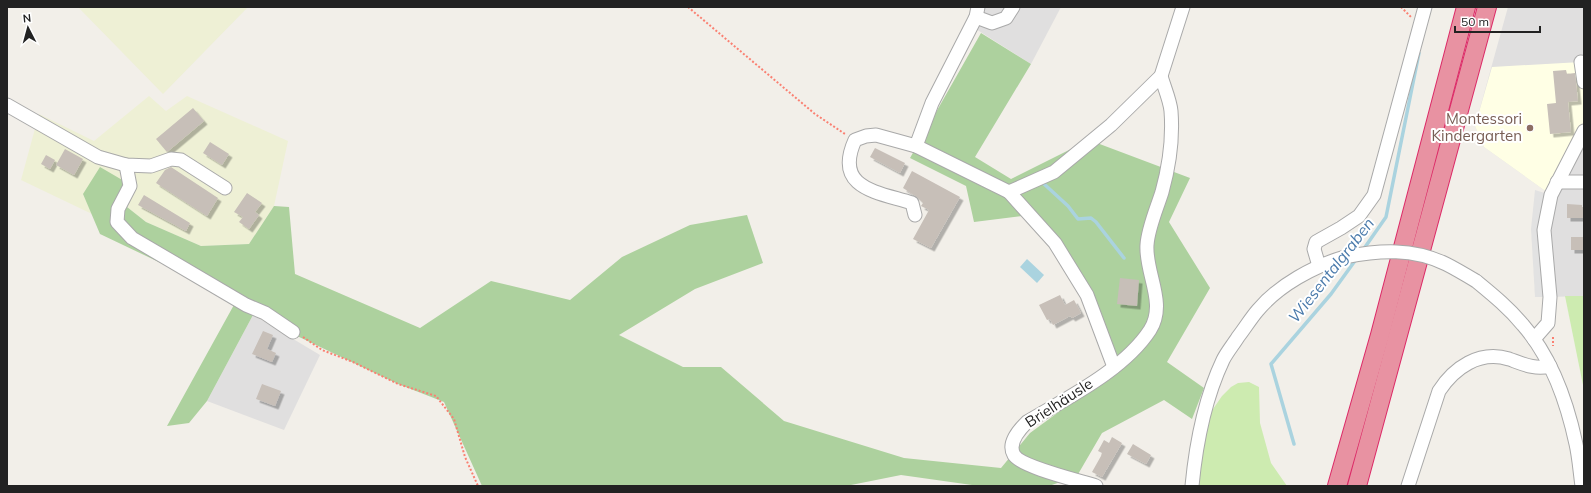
<svg xmlns="http://www.w3.org/2000/svg" width="1591" height="493" font-family="Mulish,sans-serif">
<style>
.residential{fill:#e0dfdf}
.education{fill:#ffffe5}
.farmland{fill:#eef0d5}
.grass{fill:#cdebb0}
.forest{fill:#add19e}
.parking{fill:#e2e2e2}
.water{fill:#aad3df}
.lines{fill:none;stroke-linecap:round;stroke-linejoin:round}
.stream{stroke:#aad3df;stroke-width:3.5}
.building{fill:#c7bfb8;filter:url(#shadow)}
.minor-casing{stroke:#a9a9a9;stroke-width:15}
.highway-casing{stroke:#dc2a67;stroke-width:20}
.path{stroke:#fa8072;stroke-width:2;stroke-dasharray:2 2;stroke-linecap:butt}
.minor{stroke:#fff;stroke-width:13}
.highway{stroke:#e892a2;stroke-width:18}
.minor-bridge-casing{stroke:#a9a9a9;stroke-width:15;stroke-linecap:butt}
.minor-bridge{stroke:#fff;stroke-width:13}
.education-dot{fill:#8d6e63;stroke:#fff;stroke-width:1.5}
.labels{text-anchor:middle;stroke-width:4;stroke-linejoin:round;paint-order:stroke}
.education-label{font-size:15px;fill:#785e54;stroke:#fff;text-anchor:end}
.street-label{font-size:15px;fill:#222;stroke:#fff}
.water-label{font-size:16px;font-style:italic;fill:#4a7aab;stroke:#fff}
</style>
<defs>
<filter id="shadow"><feDropShadow dx="3.5" dy="3.5" stdDeviation="0" flood-color="#0004"/></filter>
</defs>
<rect width="100%" height="100%" fill="#f2efe9"/>
<g class="residential">
<path d="M 971,7 L 1061,7 L 1031,64 L 968,24 Z"/>
<path d="M 1508,7 L 1584,7 L 1584,296 L 1550,297 L 1551,195 L 1484,147 L 1475,126 Z"/>
<path d="M 253,315 L 320,355 L 284,430 L 207,401 Z"/>
</g>
<path class="education" d="M 1581,62 L 1584,82 L 1584,131 L 1551,195 L 1484,147 L 1475,126 L 1492,67 Z"/>
<g class="farmland">
<path d="M 78,7 L 248,7 L 163,94 Z"/>
<path d="M 149,96 L 166,111 L 187,96 L 288,141 L 274,206 L 249,244 L 201,246 L 146,222 L 127,207 L 83,194 L 92,214 L 21,180 L 39,114 L 94,141 Z"/>
</g>
<g class="grass">
<path d="M 1565,296 L 1584,296 L 1584,390 Z"/>
<path d="M 1249,382 L 1259,387 L 1260,423 L 1271,463 L 1287,486 L 1192,486 L 1202,425 L 1222,396 L 1231,387 L 1238,383 Z"/>
</g>
<path class="forest" d="M 981,33 L 1031,64 L 975,157 L 1011,179 L 1089,140 L 1190,178 L 1169,222 L 1210,288 L 1167,362 L 1204,388 L 1192,419 L 1164,400 L 1102,433 L 1077,476 L 1049,486 L 979,486 L 901,475 L 846,486 L 482,486 L 444,402 L 398,384 L 253,315 L 207,401 L 189,423 L 167,426 L 235,303 L 184,274 L 100,234 L 83,194 L 100,167 L 136,188 L 127,207 L 146,222 L 201,246 L 249,244 L 274,206 L 289,207 L 295,274 L 420,328 L 491,281 L 570,300 L 622,257 L 690,225 L 747,215 L 763,263 L 695,289 L 619,335 L 683,367 L 721,367 L 784,421 L 904,458 L 1001,468 L 1030,433 L 1120,367 L 1101,328 L 1038,214 L 974,222 L 966,186 L 910,158 Z"/>
<path class="parking" d="M 1535,190 L 1551,195 L 1550,297 L 1535,297 L 1531,229 Z"/>
<path class="water" d="M 1027,259 L 1044,275 L 1037,283 L 1020,267 Z"/>
<g class="lines">
<g class="stream">
<path d="M 1043,183 L 1068,206 L 1078,219 L 1091,218 L 1096,222 L 1124,258"/>
<path d="M 1363,250 L 1386,217 L 1419,53"/>
<path d="M 1294,444 L 1271,364 L 1331,294 L 1357,258"/>
</g>
</g>
<g class="building">
<path d="M 1566,70 L 1567,74 L 1575,73 L 1578,101 L 1568,102 L 1571,132 L 1550,134 L 1547,104 L 1556,103 L 1553,71 Z"/>
<path d="M 193,108 L 204,121 L 167,152 L 156,139 Z"/>
<path d="M 210,142 L 229,154 L 222,165 L 203,153 Z"/>
<path d="M 875,148 L 905,163 L 900,173 L 870,157 Z"/>
<path d="M 65,149 L 83,159 L 74,175 L 56,165 Z"/>
<path d="M 46,155 L 55,160 L 50,169 L 41,164 Z"/>
<path d="M 171,167 L 218,198 L 207,216 L 156,183 L 165,170 Z"/>
<path d="M 912,171 L 960,197 L 931,248 L 913,239 L 929,210 L 921,206 L 923,203 L 917,197 L 903,188 Z"/>
<path d="M 247,193 L 262,203 L 255,212 L 259,215 L 249,229 L 239,222 L 243,217 L 234,212 Z"/>
<path d="M 144,195 L 190,223 L 186,231 L 138,205 Z"/>
<path d="M 1567,204 L 1582,205 L 1582,207 L 1584,207 L 1584,218 L 1567,218 Z"/>
<rect x="1571" y="237" width="13" height="13"/>
<path d="M 1120,278 L 1139,280 L 1137,306 L 1117,304 Z"/>
<path d="M 1060,295 L 1065,305 L 1074,300 L 1081,313 L 1072,318 L 1070,316 L 1053,325 L 1050,319 L 1047,320 L 1039,305 Z"/>
<path d="M 263,331 L 273,335 L 267,349 L 276,353 L 272,362 L 252,354 Z"/>
<path d="M 262,384 L 281,391 L 275,406 L 256,399 Z"/>
<path d="M 1112,437 L 1122,443 L 1102,477 L 1092,472 L 1101,456 L 1102,453 L 1098,451 L 1104,440 L 1109,443 Z"/>
<path d="M 1133,444 L 1151,455 L 1146,464 L 1127,454 Z"/>
</g>
<g class="lines">
<g class="minor-casing">
<g id="minor">
<path d="M 976,17 L 992,23 L 1006,18 L 1013,7"/>
<path d="M 1581,62 L 1584,82"/>
<path d="M 7,105 L 98,157 L 126,165 L 151,166 L 171,159 L 181,160 L 225,188"/>
<path d="M 916,146 L 932,103 L 976,17 L 978,7"/>
<path d="M 126,165 L 130,186 L 118,209 L 117,222 L 132,238 L 246,305 L 265,313 L 293,332"/>
<path d="M 1557,182 L 1584,182"/>
<path d="M 1009,192 L 1054,172 L 1111,125 L 1161,76 L 1183,7"/>
<path d="M 915,215 L 912,203 C 878,192 833,189 855,140 L 866,136 L 876,135 L 916,146 L 1009,192 L 1055,243 L 1087,295 L 1114,367"/>
<path d="M 1319,266 L 1314,249 L 1316,242 L 1341,228 L 1359,216 L 1374,195 L 1425,7"/>
<path d="M 1476,281 C 1493,295 1509,308 1523,325 C 1551,357 1567,402 1576,444 C 1579,457 1580,472 1582,486"/>
<path d="M 1534,339 L 1548,323 L 1550,297 L 1544,230 L 1551,195 L 1584,131"/>
<path d="M 1096,486 C 1081,481 1021,467 1014,455 C 1007,443 1019,430 1027,422 C 1067,398 1124,370 1150,330 C 1167,303 1145,273 1147,245 C 1148,228 1157,208 1162,192 C 1169,167 1173,137 1171,111 C 1170,100 1164,87 1161,76"/>
<path d="M 1192,486 C 1196,444 1205,398 1223,360 C 1227,352 1233,345 1238,337 C 1245,328 1251,318 1258,310 C 1279,285 1314,266 1345,257"/>
<path d="M 1408,486 L 1439,391 C 1454,368 1479,350 1509,359 C 1523,364 1535,370 1550,366"/>
</g>
</g>
<g class="highway-casing">
<g id="highway">
<path d="M 1337,486 L 1380,335 L 1466,7"/>
<path d="M 1357,486 L 1487,7"/>
</g>
</g>
<g class="path">
<path d="M 688,7 L 815,114 L 845,134"/>
<path d="M 1401,7 L 1411,17"/>
<path d="M 303,337 L 322,350 L 353,362 L 398,384 L 436,396 L 454,419 L 465,457 L 478,486"/>
<path d="M 1553,337 L 1553,346"/>
</g>
<use href="#minor" class="minor"/>
<use href="#highway" class="highway"/>
<g class="minor-bridge-casing">
<path id="minor-bridge" d="M 1345,257 C 1380,250 1413,248 1446,264 C 1456,269 1466,275 1476,281"/>
</g>
<use href="#minor-bridge" class="minor-bridge"/>
</g>
<circle class="education-dot" cx="1530" cy="128" r="4"/>
<g class="labels">
<g class="education-label">
<text x="1522" y="124">Montessori<tspan x="1522" dy="17">Kindergarten</tspan></text>
</g>
<g class="street-label">
<text transform="translate(1059 403) rotate(-33)" y="5">Brielhäusle</text>
</g>
<g class="water-label">
<text transform="translate(1331 270) rotate(-52)" y="6">Wiesentalgraben</text>
</g>
</g>
<rect width="1591" height="493" fill="none" stroke="#222222" stroke-width="16"/>
<g transform="translate(28 28) rotate(354)" stroke="#ffffff" stroke-width="3" paint-order="stroke">
<path d="M0-3L7 15L0 10L-7 15Z" fill="#222222"/>
<text y="-6" font-size="11" font-weight="bold" text-anchor="middle" fill="#222222">N</text>
</g>
<path d="M1455 26v6h85v-6" fill="none" stroke="#222222" stroke-width="2"/>
<text x="1461" y="26" font-size="12" fill="#222222" stroke="#ffffff" stroke-width="3" paint-order="stroke">50 m</text>
</svg>
